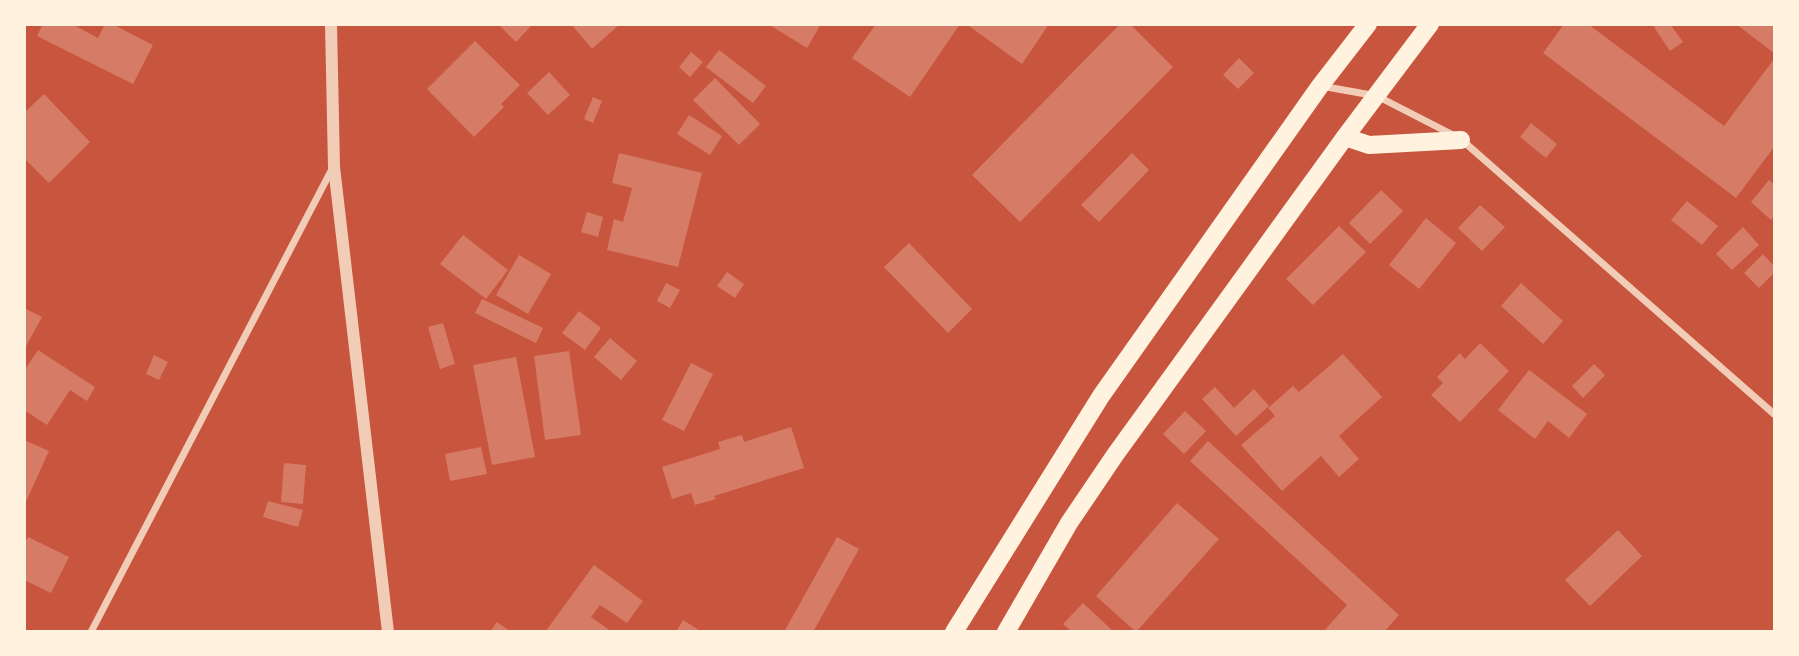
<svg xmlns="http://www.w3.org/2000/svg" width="1799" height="656" font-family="'IBM Plex Serif',serif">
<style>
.building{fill:#d67c66}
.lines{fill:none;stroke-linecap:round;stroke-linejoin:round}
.minor{stroke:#f1ccb7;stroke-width:7}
.tertiary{stroke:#f1ccb7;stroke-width:12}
.primary{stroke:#fff3e0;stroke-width:18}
</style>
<rect width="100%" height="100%" fill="#c8553d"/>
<g class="building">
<path d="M 43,24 L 72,24 L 98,38 L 105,24 L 112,24 L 153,45 L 133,84 L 37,36 Z"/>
<path d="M 501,24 L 533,24 L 516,42 L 500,26 Z"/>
<path d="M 571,24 L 620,24 L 592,49 Z"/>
<path d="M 768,24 L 821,24 L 807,48 Z"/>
<path d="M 876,24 L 960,24 L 910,97 L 852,58 Z"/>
<path d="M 966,24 L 1049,24 L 1022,64 Z"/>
<path d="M 1120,24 L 1130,24 L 1173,67 L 1020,222 L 972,175 Z"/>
<path d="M 1564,24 L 1588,24 L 1724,126 L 1774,59 L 1774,147 L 1736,198 L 1543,53 Z"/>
<path d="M 1657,24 L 1670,24 L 1683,42 L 1670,51 L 1654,27 Z"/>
<path d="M 1736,24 L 1774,24 L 1774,53 Z"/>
<path d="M 475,41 L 520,85 L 501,104 L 504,107 L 474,137 L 427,89 Z"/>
<path d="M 719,50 L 766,86 L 753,103 L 706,67 Z"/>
<path d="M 691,52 L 703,62 L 690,77 L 679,67 Z"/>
<path d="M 1239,58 L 1254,73 L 1238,89 L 1223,75 Z"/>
<path d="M 549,72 L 570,95 L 548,115 L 527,93 Z"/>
<path d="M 715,78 L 760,124 L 739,145 L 693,100 Z"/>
<path d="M 44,94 L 90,142 L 49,183 L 24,158 L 24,113 Z"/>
<path d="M 593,97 L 602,101 L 593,123 L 584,119 Z"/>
<path d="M 689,115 L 722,136 L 710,155 L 677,134 Z"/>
<path d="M 1531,123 L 1557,144 L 1546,158 L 1520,137 Z"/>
<path d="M 619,153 L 702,173 L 678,267 L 607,250 L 614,219 L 623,222 L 632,188 L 612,183 Z"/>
<path d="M 1132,153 L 1149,170 L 1099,222 L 1081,205 Z"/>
<path d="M 1769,180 L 1774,184 L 1774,216 L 1771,220 L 1751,202 Z"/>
<path d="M 1381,190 L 1403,211 L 1370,244 L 1349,223 Z"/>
<path d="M 1687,201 L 1718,226 L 1702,245 L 1671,220 Z"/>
<path d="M 1480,205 L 1505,227 L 1482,251 L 1458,228 Z"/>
<path d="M 587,212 L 603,217 L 598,237 L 581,232 Z"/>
<path d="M 1426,218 L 1456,243 L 1419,289 L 1389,265 Z"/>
<path d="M 1339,226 L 1366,252 L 1313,305 L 1286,279 Z"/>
<path d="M 1743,227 L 1759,245 L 1732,270 L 1716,254 Z"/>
<path d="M 463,235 L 508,270 L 486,299 L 440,264 Z"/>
<path d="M 909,243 L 972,309 L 948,333 L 884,267 Z"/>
<path d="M 1763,254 L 1774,266 L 1774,273 L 1759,288 L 1744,273 Z"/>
<path d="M 519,255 L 551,274 L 528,314 L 496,295 Z"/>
<path d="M 727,272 L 744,284 L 735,298 L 717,286 Z"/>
<path d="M 666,283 L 680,290 L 670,308 L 657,301 Z"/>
<path d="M 1521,283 L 1563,321 L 1543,344 L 1501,306 Z"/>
<path d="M 482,299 L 543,328 L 536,343 L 475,313 Z"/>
<path d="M 24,308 L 42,317 L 24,350 Z"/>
<path d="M 579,311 L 601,328 L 585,350 L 562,333 Z"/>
<path d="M 443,323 L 455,364 L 440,369 L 428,327 Z"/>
<path d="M 610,338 L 637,361 L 621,380 L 594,357 Z"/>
<path d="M 1480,343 L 1509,371 L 1460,422 L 1431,395 L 1443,383 L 1437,377 L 1460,353 L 1465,359 Z"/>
<path d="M 38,350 L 95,387 L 87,401 L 70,390 L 47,425 L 24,410 L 24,371 Z"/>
<path d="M 569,351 L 581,435 L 545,440 L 534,356 Z"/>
<path d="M 1343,354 L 1382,397 L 1339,436 L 1359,459 L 1339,477 L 1321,456 L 1282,491 L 1241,445 L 1275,416 L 1268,408 L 1293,386 L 1299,392 Z"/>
<path d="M 154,355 L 168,362 L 159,380 L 146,374 Z"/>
<path d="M 516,357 L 535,457 L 492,465 L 473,365 Z"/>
<path d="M 691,363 L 713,374 L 684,431 L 662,420 Z"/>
<path d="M 1594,364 L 1605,375 L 1583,398 L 1572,386 Z"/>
<path d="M 1529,370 L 1587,414 L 1569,438 L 1548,421 L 1535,439 L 1498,410 Z"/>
<path d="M 1215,387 L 1234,408 L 1254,389 L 1269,406 L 1236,436 L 1202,399 Z"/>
<path d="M 1185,411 L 1206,431 L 1184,454 L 1163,434 Z"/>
<path d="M 791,427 L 804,468 L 714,496 L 716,499 L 695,505 L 691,493 L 672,499 L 662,467 L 720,449 L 718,442 L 742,435 L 744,442 Z"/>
<path d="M 24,440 L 49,451 L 24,506 Z"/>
<path d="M 1208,441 L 1399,615 L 1384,632 L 1323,632 L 1347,605 L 1190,461 Z"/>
<path d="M 481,447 L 487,474 L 450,481 L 445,454 Z"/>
<path d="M 284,463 L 306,465 L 303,504 L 281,502 Z"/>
<path d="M 268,501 L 303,510 L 298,527 L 263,517 Z"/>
<path d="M 1177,503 L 1219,539 L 1136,632 L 1096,596 Z"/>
<path d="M 1618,530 L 1642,556 L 1590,606 L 1565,580 Z"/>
<path d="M 28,537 L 69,557 L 51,593 L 24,580 L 24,545 Z"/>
<path d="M 837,537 L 859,549 L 813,632 L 784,632 Z"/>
<path d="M 594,565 L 643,601 L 627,623 L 600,605 L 591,617 L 612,632 L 545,632 Z"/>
<path d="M 1083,603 L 1114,632 L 1072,632 L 1063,624 Z"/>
<path d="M 683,620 L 702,632 L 676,632 Z"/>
<path d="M 497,622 L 511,632 L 490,632 Z"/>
</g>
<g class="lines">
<g class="minor">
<path d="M 1321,86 L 1377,96 L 1453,135"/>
<path d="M 1463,141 L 1774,414"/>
<path d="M 91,632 L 333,167"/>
</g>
<path class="tertiary" d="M 331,24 L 334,167 L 388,632"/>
<g class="primary">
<path d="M 1345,137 L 1369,145 L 1461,140"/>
<path d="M 954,632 L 1101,396 L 1320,86 L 1368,24"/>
<path d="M 1006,632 L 1069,523 L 1115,455 L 1345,137 L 1430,24"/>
</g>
</g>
<rect width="1799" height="656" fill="none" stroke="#fff3e0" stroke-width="52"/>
</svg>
